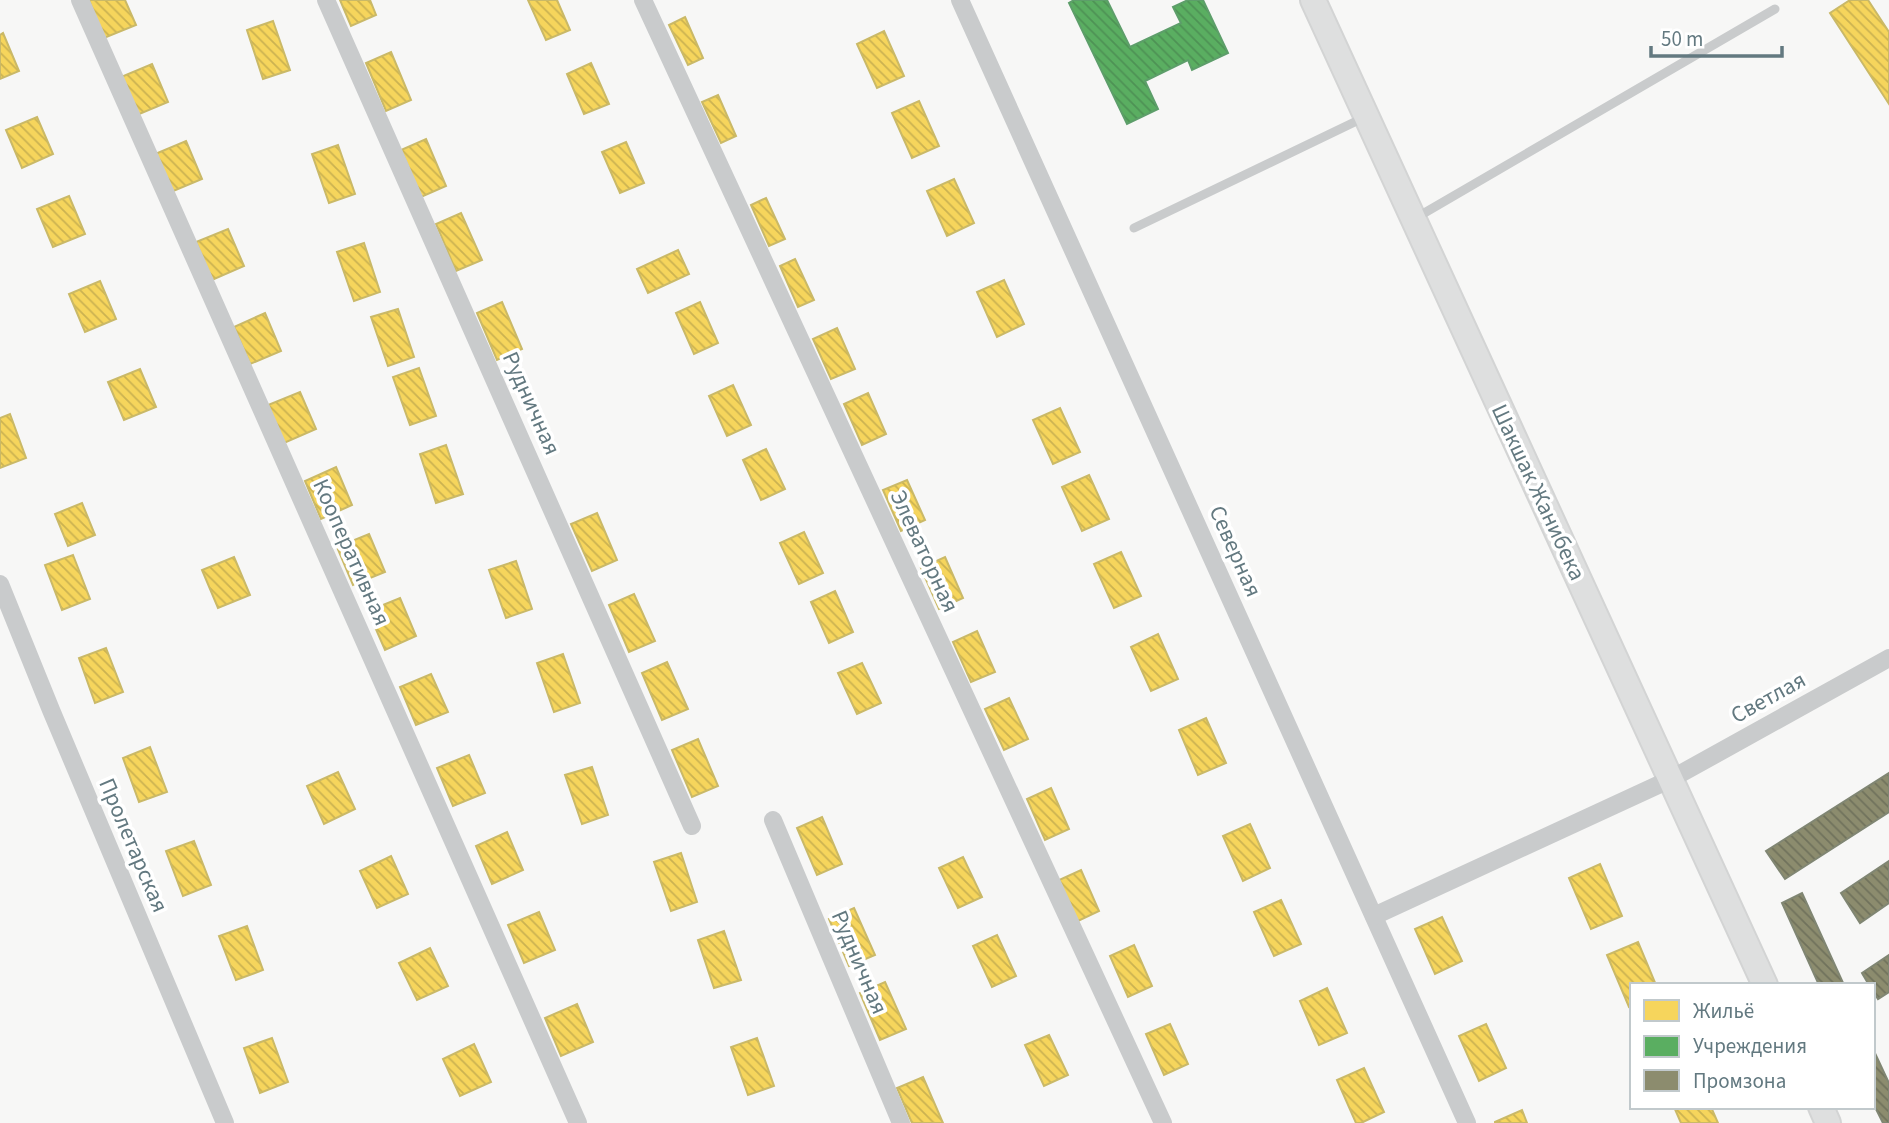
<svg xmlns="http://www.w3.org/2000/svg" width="1889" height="1123" font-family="'Source Sans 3',sans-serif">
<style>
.homes{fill:url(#homes-back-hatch);stroke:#cab967;stroke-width:2}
.public{fill:url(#public-back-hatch);stroke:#5d9e6a;stroke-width:2}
.industry{fill:url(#industry-back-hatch);stroke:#808673;stroke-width:2}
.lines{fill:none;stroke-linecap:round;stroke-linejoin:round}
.secondary-casing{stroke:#d3d4d4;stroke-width:28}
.lane{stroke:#c9cbcc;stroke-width:9}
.street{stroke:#c9cbcc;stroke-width:18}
.secondary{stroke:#dedfdf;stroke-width:24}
.labels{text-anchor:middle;stroke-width:7;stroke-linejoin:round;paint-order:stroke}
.street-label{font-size:23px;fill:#637980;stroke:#fff}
</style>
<defs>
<pattern id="homes-back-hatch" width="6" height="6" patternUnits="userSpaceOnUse" patternTransform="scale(1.75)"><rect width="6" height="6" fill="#f6d55c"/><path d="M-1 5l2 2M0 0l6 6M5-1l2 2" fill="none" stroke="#cbb251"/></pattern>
<pattern id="public-back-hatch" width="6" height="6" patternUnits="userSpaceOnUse" patternTransform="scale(1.75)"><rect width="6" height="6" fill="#5aae61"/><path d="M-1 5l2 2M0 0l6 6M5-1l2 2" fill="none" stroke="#4e9255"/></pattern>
<pattern id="industry-back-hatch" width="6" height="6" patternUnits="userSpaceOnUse" patternTransform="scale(1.75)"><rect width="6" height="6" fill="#8c8c6e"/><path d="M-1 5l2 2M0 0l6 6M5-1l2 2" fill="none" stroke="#70725c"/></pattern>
</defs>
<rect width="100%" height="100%" fill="#f7f7f6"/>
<g class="homes">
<path d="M 89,0 L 125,0 L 136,25 L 104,38 Z"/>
<path d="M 340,0 L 370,0 L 376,15 L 351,26 Z"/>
<path d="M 528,0 L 557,0 L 570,30 L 546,40 Z"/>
<path d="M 1850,0 L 1868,0 L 1889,32 L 1889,104 L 1830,13 Z"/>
<path d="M 685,17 L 703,58 L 688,65 L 669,25 Z"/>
<path d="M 273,21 L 290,70 L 263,79 L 247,30 Z"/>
<path d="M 884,31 L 904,76 L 877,88 L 857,44 Z"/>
<path d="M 3,33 L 19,71 L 0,79 L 0,35 Z"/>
<path d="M 391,52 L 411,100 L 386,111 L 366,63 Z"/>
<path d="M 591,63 L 609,104 L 584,114 L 567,74 Z"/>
<path d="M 152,64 L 168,102 L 137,115 L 121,77 Z"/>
<path d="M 718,95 L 736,136 L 721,143 L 702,102 Z"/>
<path d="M 919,101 L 939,146 L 912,158 L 892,113 Z"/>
<path d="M 37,117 L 53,154 L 22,168 L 6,130 Z"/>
<path d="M 426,139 L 446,186 L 421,197 L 401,150 Z"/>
<path d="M 186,141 L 202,179 L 171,192 L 155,154 Z"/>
<path d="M 626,142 L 644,183 L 620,193 L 602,152 Z"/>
<path d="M 338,145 L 355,194 L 329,203 L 312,154 Z"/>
<path d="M 954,179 L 974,223 L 947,236 L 927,191 Z"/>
<path d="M 69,196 L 85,234 L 53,247 L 37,209 Z"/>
<path d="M 766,198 L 785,239 L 769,246 L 751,205 Z"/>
<path d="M 461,213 L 482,260 L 456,271 L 436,224 Z"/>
<path d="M 228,229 L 244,266 L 212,280 L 196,242 Z"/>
<path d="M 364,243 L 380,292 L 354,301 L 337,252 Z"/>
<path d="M 678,250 L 689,274 L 648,293 L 637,269 Z"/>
<path d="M 795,259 L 814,300 L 798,307 L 780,266 Z"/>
<path d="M 1004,280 L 1024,324 L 997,337 L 977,292 Z"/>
<path d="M 100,281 L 116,319 L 85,332 L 69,294 Z"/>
<path d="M 502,302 L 522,349 L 497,360 L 477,313 Z"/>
<path d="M 700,302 L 718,343 L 694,354 L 676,313 Z"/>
<path d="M 398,309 L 414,357 L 388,366 L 371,317 Z"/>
<path d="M 265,313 L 281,351 L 250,364 L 234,327 Z"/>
<path d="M 837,328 L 855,369 L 831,379 L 813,339 Z"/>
<path d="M 419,368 L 436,416 L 410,425 L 393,377 Z"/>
<path d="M 140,369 L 156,407 L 124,420 L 108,382 Z"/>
<path d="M 733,385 L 751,425 L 727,436 L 709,396 Z"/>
<path d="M 300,392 L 316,429 L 284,443 L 268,405 Z"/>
<path d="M 868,393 L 886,434 L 862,445 L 844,404 Z"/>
<path d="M 1060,408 L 1080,452 L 1053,464 L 1033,420 Z"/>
<path d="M 10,414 L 26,458 L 0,468 L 0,418 Z"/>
<path d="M 446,445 L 463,494 L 436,503 L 420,454 Z"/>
<path d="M 766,449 L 785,489 L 761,500 L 743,460 Z"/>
<path d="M 336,467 L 352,505 L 321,519 L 305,481 Z"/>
<path d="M 1089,475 L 1109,519 L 1082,531 L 1062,487 Z"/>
<path d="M 907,480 L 925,520 L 901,531 L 883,490 Z"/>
<path d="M 82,503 L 95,535 L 68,546 L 55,514 Z"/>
<path d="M 597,513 L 617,560 L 592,571 L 571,524 Z"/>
<path d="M 804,532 L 823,573 L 799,584 L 780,543 Z"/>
<path d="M 369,534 L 385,572 L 353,585 L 337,547 Z"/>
<path d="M 1121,552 L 1141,596 L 1114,608 L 1094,564 Z"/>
<path d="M 73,555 L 90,599 L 62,610 L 45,565 Z"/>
<path d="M 234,557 L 250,595 L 218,608 L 202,570 Z"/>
<path d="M 945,557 L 963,598 L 939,609 L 921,568 Z"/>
<path d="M 516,561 L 532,609 L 506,618 L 489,570 Z"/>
<path d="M 835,591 L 853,632 L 829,643 L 811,602 Z"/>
<path d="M 634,594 L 655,641 L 629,652 L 609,605 Z"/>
<path d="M 400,598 L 416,636 L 385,650 L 368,611 Z"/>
<path d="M 977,631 L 995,672 L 971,682 L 953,642 Z"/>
<path d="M 1158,634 L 1178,679 L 1151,691 L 1131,647 Z"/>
<path d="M 106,648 L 123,692 L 95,703 L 79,658 Z"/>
<path d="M 563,654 L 580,703 L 554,712 L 537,663 Z"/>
<path d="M 667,662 L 688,709 L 662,720 L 642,673 Z"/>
<path d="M 862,663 L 881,703 L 857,714 L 838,673 Z"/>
<path d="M 431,674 L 448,712 L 416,725 L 400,687 Z"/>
<path d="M 1009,698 L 1028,739 L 1004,750 L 985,709 Z"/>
<path d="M 1206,718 L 1226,763 L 1198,775 L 1179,730 Z"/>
<path d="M 698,739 L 718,786 L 692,797 L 672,750 Z"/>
<path d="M 150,747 L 167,792 L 139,802 L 123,758 Z"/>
<path d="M 469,755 L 485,793 L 453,806 L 437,768 Z"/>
<path d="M 592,767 L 608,815 L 582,824 L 565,775 Z"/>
<path d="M 338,772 L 355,809 L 324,824 L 307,786 Z"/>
<path d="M 1051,788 L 1069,829 L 1045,840 L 1027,799 Z"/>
<path d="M 822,817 L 842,864 L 817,875 L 797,828 Z"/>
<path d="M 1250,824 L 1270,868 L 1243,881 L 1223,836 Z"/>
<path d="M 507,832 L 523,870 L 492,884 L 476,846 Z"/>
<path d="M 194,841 L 211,885 L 183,896 L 166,851 Z"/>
<path d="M 681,853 L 697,902 L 671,911 L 654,862 Z"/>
<path d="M 391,856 L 408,894 L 377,908 L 360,871 Z"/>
<path d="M 963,857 L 982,897 L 958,908 L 939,868 Z"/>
<path d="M 1600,864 L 1622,916 L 1591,929 L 1569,878 Z"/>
<path d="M 1081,870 L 1099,911 L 1076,922 L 1057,881 Z"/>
<path d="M 1281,900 L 1301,944 L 1274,956 L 1254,912 Z"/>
<path d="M 854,908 L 875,955 L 849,966 L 829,919 Z"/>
<path d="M 539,912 L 555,950 L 524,963 L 508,925 Z"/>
<path d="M 1442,917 L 1462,961 L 1435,974 L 1415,929 Z"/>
<path d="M 247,926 L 263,970 L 236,980 L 219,936 Z"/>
<path d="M 724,931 L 741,980 L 714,988 L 698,940 Z"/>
<path d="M 997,935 L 1016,976 L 992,987 L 973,946 Z"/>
<path d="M 1638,942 L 1656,985 L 1632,985 L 1632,1006 L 1629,1007 L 1607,955 Z"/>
<path d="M 1134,945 L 1152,986 L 1128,997 L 1110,956 Z"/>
<path d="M 430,948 L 448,986 L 417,1000 L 399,963 Z"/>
<path d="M 885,982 L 906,1029 L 880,1040 L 860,993 Z"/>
<path d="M 1327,988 L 1347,1033 L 1319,1045 L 1300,1001 Z"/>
<path d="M 577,1004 L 593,1042 L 561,1056 L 545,1018 Z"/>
<path d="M 1170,1024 L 1188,1064 L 1164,1075 L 1146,1034 Z"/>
<path d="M 1486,1024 L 1506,1068 L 1479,1081 L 1459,1036 Z"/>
<path d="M 1049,1035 L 1068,1075 L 1044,1086 L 1025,1045 Z"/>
<path d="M 272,1038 L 288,1082 L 260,1093 L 244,1048 Z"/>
<path d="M 757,1038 L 774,1086 L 748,1095 L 731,1047 Z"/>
<path d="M 474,1044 L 491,1082 L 460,1096 L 443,1059 Z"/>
<path d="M 1364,1068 L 1384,1112 L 1361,1123 L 1356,1123 L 1337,1080 Z"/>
<path d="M 923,1077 L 943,1123 L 912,1123 L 897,1088 Z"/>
<path d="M 1674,1107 L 1711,1107 L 1718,1123 L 1681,1123 Z"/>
<path d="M 1522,1110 L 1527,1123 L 1495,1123 L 1495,1122 Z"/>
</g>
<path class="public" d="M 1074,0 L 1107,0 L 1130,47 L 1181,23 L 1173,7 L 1188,0 L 1203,0 L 1228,53 L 1192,70 L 1188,60 L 1145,81 L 1158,109 L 1127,124 L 1069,3 Z"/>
<g class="industry">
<path d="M 1889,773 L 1889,812 L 1785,879 L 1766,851 Z"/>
<path d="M 1889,861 L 1889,903 L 1860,923 L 1841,893 Z"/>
<path d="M 1802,893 L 1844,985 L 1819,985 L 1782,903 Z"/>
<path d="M 1889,955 L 1889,992 L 1878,999 L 1873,991 L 1873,985 L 1869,985 L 1862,973 Z"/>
<path d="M 1873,1049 L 1889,1083 L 1889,1123 L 1883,1123 L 1873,1103 Z"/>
</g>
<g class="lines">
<g class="secondary-casing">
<g id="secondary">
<path d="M 1313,0 L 1765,985"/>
<path d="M 1821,1107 L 1828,1123"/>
</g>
</g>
<g class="lane">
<path d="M 1414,219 L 1775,9"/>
<path d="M 1134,228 L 1365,117"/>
</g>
<g class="street">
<path d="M 80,0 L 578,1123"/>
<path d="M 326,0 L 692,826"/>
<path d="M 643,0 L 1163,1123"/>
<path d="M 960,0 L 1467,1123"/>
<path d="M 0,584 L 51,710 L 225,1123"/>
<path d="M 773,820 L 901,1123"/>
<path d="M 1374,916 L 1671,779 L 1889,658"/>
</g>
<use href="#secondary" class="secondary"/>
</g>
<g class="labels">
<g class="street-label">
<text transform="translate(532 403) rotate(66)" y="8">Рудничная</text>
<text transform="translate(1539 492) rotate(65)" y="8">Шакшак Жанибека</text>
<text transform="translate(925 551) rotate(65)" y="8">Элеваторная</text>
<text transform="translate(1236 551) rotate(66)" y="8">Северная</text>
<text transform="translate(352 552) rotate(66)" y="8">Кооперативная</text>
<text transform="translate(1768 697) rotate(-29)" y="8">Светлая</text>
<text transform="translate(134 845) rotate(67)" y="8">Пролетарская</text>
<text transform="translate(860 962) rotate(67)" y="8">Рудничная</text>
</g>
</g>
<rect x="1630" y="983" width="245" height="126" fill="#ffffff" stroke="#c1c9cc" stroke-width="2"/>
<rect x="1644" y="1000" width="35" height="21" fill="#f6d55c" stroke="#c1c9cc" stroke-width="2"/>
<text x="1693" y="1018" font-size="21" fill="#637980">Жильё</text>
<rect x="1644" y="1036" width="35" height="21" fill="#5aae61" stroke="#c1c9cc" stroke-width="2"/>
<text x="1693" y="1053" font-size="21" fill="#637980">Учреждения</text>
<rect x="1644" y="1070" width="35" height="21" fill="#8c8c6e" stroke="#c1c9cc" stroke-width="2"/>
<text x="1693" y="1088" font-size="21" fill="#637980">Промзона</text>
<path d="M1651 46v10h131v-10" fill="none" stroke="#637980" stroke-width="3.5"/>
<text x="1661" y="46" font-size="21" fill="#637980" stroke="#ffffff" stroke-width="5" paint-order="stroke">50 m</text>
</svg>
